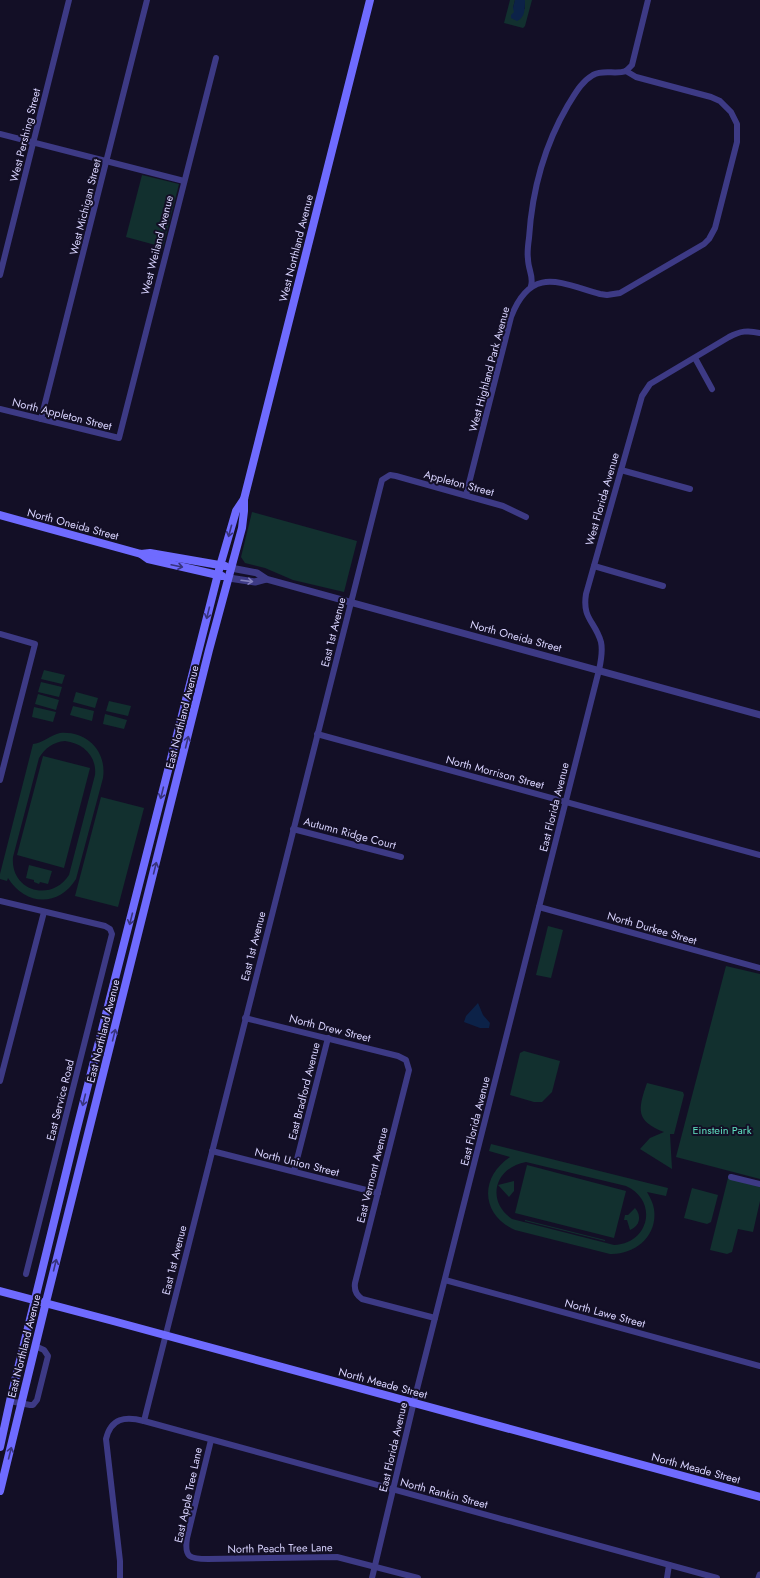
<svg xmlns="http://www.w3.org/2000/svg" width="760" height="1578" font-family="Jost,sans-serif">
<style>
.green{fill:#12302f;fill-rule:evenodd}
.water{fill:#0c2248}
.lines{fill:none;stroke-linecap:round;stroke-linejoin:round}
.minor{stroke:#3d3a85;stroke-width:6}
.tertiary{stroke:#3d3a85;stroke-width:7}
.secondary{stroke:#6f6bff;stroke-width:8}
.oneway{stroke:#38347d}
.oneway2{stroke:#837fbc}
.labels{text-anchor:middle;stroke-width:4;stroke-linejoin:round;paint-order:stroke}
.street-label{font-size:11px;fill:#d9d4ff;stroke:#130f26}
.park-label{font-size:11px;fill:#5fe0c0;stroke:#130f26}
</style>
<rect width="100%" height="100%" fill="#130f26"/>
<g class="green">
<path d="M 510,0 L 515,0 L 513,8 L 525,9 L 525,0 L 532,0 L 525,26 L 523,28 L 504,23 Z"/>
<path d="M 142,175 L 179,184 L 163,247 L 126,237 Z"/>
<path d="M 252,512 L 357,541 L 344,592 L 293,580 L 265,568 L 245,563 L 241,557 Z"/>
<path d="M 44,670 L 65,675 L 62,684 L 41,679 Z"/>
<path d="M 41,682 L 62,687 L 59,697 L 38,692 Z"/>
<path d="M 76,692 L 98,698 L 95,708 L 73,702 Z"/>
<path d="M 38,694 L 59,700 L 56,710 L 35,704 Z"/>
<path d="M 109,701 L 131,706 L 128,716 L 106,711 Z"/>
<path d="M 73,706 L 94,711 L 92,721 L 70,715 Z"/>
<path d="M 34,707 L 56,712 L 53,722 L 32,717 Z"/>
<path d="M 105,714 L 127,720 L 124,729 L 103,724 Z"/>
<path d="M 60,733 C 87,731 107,751 103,778 L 76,879 C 59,907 25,906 8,878 L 7,881 L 0,879 L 0,874 L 33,744 C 41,744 51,735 60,733 ZM 65,741 C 83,743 97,756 95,775 L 69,875 C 51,903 10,891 13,857 L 39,758 C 45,748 53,742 65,741 Z"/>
<path d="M 43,756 L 90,768 L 64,868 L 17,855 Z"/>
<path d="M 101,797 L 144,808 L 118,907 L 75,896 Z"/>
<path d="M 29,865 L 52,871 L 48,884 L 40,882 L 39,884 L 34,882 L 34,880 L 26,878 Z"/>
<path d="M 548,926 L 563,930 L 551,978 L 536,975 Z"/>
<path d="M 726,966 L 760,974 L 760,1179 L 676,1157 Z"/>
<path d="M 524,1051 L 560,1061 L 552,1092 L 542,1102 L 534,1102 L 510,1095 L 520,1053 Z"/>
<path d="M 647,1083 L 683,1092 L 684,1095 L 674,1134 L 670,1134 L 672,1169 L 640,1149 L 650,1138 L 664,1132 C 635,1121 638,1109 647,1083 Z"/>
<path d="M 491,1144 L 668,1188 L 666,1196 L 647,1192 C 650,1197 653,1203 654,1209 C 658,1236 635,1255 610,1254 L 515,1230 C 480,1214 480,1177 510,1157 L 489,1151 ZM 526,1162 L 626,1186 C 659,1201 649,1244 614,1245 L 512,1219 C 486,1201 494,1168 526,1162 Z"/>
<path d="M 527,1165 L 626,1191 L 614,1238 L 515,1213 Z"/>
<path d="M 729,1174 L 760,1182 L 760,1201 L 753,1232 L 738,1229 L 732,1252 L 727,1254 L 710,1250 Z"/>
<path d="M 514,1181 L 514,1191 L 509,1197 L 498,1185 Z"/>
<path d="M 692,1188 L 718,1195 L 711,1222 L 707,1224 L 684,1218 Z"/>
<path d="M 635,1208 C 642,1216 640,1226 630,1230 L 627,1220 L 624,1220 L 625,1215 L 628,1215 Z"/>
<path d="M 525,1220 L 605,1240 L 605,1241 L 525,1221 Z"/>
</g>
<g class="water">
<path d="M 515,0 L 525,0 C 525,8 525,18 517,21 L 511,18 L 511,15 L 514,12 L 513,8 Z"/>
<path d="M 478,1003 L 483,1015 L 490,1023 L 489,1028 L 480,1028 L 464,1022 L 466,1016 Z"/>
</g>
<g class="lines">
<g class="minor">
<path d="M 626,71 L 632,65 L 648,0"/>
<path d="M 0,134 L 184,181"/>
<path d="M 0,275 L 69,0"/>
<path d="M 531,286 C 534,277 528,269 528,259 C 527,253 528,245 529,238 C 532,191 544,146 568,105 C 575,94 581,82 593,75 C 604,69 615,75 626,71"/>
<path d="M 695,358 L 712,389"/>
<path d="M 0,409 L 119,438 L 216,58"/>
<path d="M 41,419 L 147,0"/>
<path d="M 621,470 L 690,489"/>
<path d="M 466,495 L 511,317 C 531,265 560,283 600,294 L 607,295 L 620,293 L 704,244 L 709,239 L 715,228 L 737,142 L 737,124 L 731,112 L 720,101 L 711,97 L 636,77 L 626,71"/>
<path d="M 594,566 L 663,586"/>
<path d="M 0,634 L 35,644 L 0,780"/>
<path d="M 317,734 L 760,855"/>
<path d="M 293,829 L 401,857"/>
<path d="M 0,901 L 105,926 L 110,929 L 112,934 L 26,1274"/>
<path d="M 539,907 L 760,968"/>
<path d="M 245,1018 L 398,1056 L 406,1060 L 409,1070 L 355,1283 C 354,1290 356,1295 362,1299 L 435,1318"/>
<path d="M 0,1081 L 44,912"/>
<path d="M 212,1151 L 378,1193"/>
<path d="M 294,1171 L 328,1038"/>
<path d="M 731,1177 L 760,1184"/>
<path d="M 445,1280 L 760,1366"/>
<path d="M 10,1401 L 30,1405 L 33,1405 L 37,1400 L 48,1356 L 44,1350 L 35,1346"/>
<path d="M 144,1421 L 382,480 L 390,475 L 396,476 L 503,506 L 526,517"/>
<path d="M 211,1440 L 187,1538 C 184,1558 190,1559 208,1559 L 337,1557 L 418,1578"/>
<path d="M 120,1578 L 120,1561 L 106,1439 C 111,1418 125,1416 144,1421 L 717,1578"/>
<path d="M 372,1578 L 416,1393 L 599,670 C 601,661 603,651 601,642 C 595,621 582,619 586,594 L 642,396 L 650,384 L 729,337 C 740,331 748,330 760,333"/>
<path d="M 667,1578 L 669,1565"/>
</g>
<g class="tertiary">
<path d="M 231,568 L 257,573 L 266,579 L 760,715"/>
<path d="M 229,578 L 255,582 L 266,579"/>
<path d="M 759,1578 L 760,1575"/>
</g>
<g class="secondary">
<path d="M 0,515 L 141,554 L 150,553 L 225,566"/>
<path d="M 141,554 L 148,559 L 222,576"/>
<path d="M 0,1291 L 113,1321 L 760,1497"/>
<path d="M 0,1447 L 10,1401 L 76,1132 L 220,566 L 236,511 L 244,499"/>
<path d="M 0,1491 L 46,1302 L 209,650 L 242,528 L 244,511 L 244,499 L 370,0"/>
</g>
</g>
<defs><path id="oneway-shaft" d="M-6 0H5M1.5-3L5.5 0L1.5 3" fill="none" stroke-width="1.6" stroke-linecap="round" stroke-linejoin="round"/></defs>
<g class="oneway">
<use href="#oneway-shaft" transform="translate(230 531) rotate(105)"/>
<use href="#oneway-shaft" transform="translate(177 566) rotate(12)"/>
<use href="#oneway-shaft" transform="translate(208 613) rotate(104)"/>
<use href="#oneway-shaft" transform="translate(187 742) rotate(-76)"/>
<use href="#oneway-shaft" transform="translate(162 793) rotate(104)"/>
<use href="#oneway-shaft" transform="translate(155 868) rotate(-76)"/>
<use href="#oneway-shaft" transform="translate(131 919) rotate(104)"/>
<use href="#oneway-shaft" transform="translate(114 1035) rotate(-76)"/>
<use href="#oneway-shaft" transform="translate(84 1100) rotate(104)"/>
<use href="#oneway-shaft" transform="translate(55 1265) rotate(-76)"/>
<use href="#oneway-shaft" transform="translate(10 1453) rotate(-76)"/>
</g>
<use class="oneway2" href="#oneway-shaft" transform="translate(247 581) rotate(7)"/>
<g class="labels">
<g class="street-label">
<text transform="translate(25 135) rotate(-76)" y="4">West Pershing Street</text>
<text transform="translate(85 207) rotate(-76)" y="4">West Michigan Street</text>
<text transform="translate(157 245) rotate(-76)" y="4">West Weiland Avenue</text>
<text transform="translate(296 248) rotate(-76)" y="4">West Northland Avenue</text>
<text transform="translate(489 369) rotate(-75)" y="4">West Highland Park Avenue</text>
<text transform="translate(62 414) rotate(14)" y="4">North Appleton Street</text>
<text transform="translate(459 483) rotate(15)" y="4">Appleton Street</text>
<text transform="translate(602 499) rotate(-74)" y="4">West Florida Avenue</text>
<text transform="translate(73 524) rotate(15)" y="4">North Oneida Street</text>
<text transform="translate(333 632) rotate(-76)" y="4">East 1st Avenue</text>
<text transform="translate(516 636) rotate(15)" y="4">North Oneida Street</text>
<text transform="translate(182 717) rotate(-76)" y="4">East Northland Avenue</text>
<text transform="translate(495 772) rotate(15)" y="4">North Morrison Street</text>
<text transform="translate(554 807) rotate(-76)" y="4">East Florida Avenue</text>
<text transform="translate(350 833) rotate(15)" y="4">Autumn Ridge Court</text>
<text transform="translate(652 928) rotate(16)" y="4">North Durkee Street</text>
<text transform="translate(253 946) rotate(-76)" y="4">East 1st Avenue</text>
<text transform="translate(330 1028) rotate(14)" y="4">North Drew Street</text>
<text transform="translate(103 1031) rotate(-76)" y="4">East Northland Avenue</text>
<text transform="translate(304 1091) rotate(-76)" y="4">East Bradford Avenue</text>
<text transform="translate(60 1100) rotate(-76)" y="4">East Service Road</text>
<text transform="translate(475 1121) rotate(-76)" y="4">East Florida Avenue</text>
<text transform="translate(297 1162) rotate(14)" y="4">North Union Street</text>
<text transform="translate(372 1175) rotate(-76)" y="4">East Vermont Avenue</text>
<text transform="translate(174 1260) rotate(-76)" y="4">East 1st Avenue</text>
<text transform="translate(605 1313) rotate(15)" y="4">North Lawe Street</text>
<text transform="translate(24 1346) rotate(-76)" y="4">East Northland Avenue</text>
<text transform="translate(383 1383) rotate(15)" y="4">North Meade Street</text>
<text transform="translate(393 1447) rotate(-77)" y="4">East Florida Avenue</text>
<text transform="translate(696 1468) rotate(15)" y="4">North Meade Street</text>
<text transform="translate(444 1493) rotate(15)" y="4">North Rankin Street</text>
<text transform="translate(188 1495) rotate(-78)" y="4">East Apple Tree Lane</text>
<text transform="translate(280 1548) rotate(-1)" y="4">North Peach Tree Lane</text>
</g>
<g class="park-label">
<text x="722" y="1134">Einstein Park</text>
</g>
</g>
</svg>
